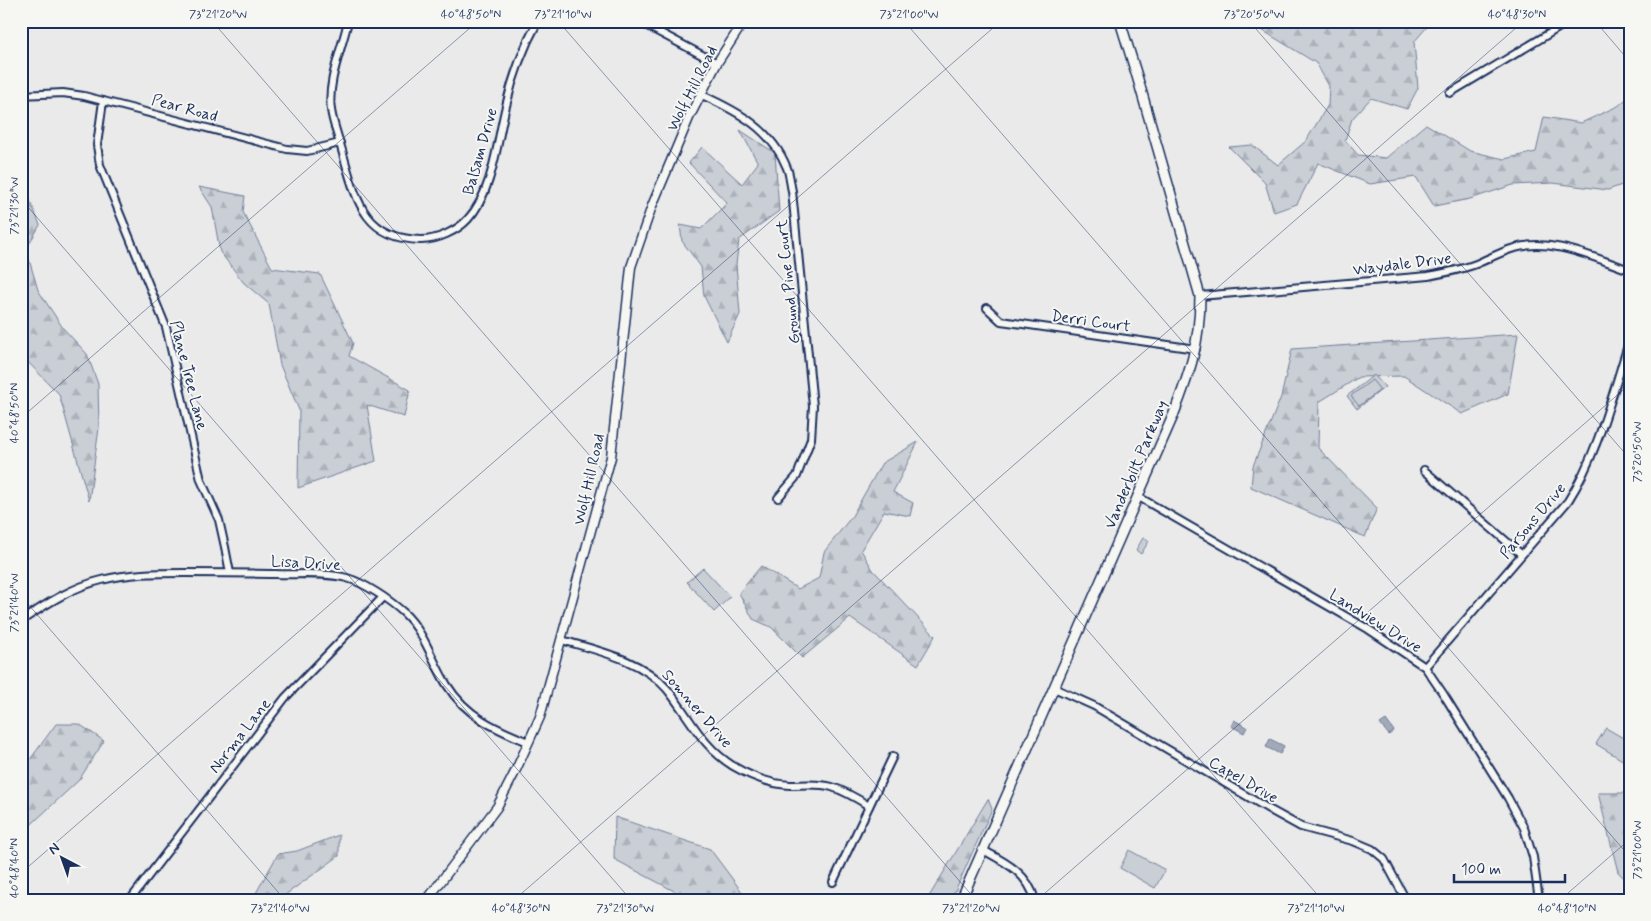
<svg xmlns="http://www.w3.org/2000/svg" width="1651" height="921" font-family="Mynerve,sans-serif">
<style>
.forest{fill:url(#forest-firs);stroke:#727e9a}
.park{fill:url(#park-dots);stroke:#727e9a}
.pitch{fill:#caced5;stroke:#727e9a}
.water{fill:#a2aaba;stroke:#6c7995}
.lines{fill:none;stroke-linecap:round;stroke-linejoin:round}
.minor-casing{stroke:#1b2f5e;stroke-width:10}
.tertiary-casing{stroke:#1b2f5e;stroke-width:11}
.secondary-casing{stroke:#1b2f5e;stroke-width:12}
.minor{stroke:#f6f6f2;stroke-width:6}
.tertiary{stroke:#f6f6f2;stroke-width:8}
.secondary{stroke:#f6f6f2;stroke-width:9}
.ticks{fill:none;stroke:#1b2f5e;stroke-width:1;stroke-opacity:0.45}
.labels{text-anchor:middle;stroke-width:4;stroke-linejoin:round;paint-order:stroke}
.street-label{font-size:16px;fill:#1b2f5e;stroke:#f6f6f2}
.neatline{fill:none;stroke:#1b2f5e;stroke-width:2}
.ticks-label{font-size:12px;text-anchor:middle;fill:#1b2f5e}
</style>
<defs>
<pattern id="forest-firs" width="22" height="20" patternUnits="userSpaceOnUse" patternTransform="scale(1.25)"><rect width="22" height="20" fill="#caced5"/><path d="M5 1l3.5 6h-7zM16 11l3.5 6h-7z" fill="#adb1b9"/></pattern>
<pattern id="park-dots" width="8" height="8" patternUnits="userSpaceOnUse" patternTransform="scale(1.25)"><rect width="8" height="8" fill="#caced5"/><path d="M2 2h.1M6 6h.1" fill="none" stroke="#adb1b9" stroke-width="1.8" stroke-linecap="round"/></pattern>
</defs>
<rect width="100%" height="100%" fill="#e9eae9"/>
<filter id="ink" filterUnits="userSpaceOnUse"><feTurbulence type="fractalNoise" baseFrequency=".02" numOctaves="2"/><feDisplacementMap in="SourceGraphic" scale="10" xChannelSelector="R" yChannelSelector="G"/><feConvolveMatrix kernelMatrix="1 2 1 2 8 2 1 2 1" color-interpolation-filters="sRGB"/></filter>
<g filter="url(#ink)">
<g class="forest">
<path d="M 1247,21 L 1432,21 L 1414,42 L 1418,88 L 1407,109 L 1371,98 L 1352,119 L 1345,140 L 1358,155 L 1386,158 L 1426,124 L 1470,151 L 1504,159 L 1536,152 L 1544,117 L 1581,123 L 1618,106 L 1630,96 L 1630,140 L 1628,142 L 1630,149 L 1630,182 L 1608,190 L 1553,183 L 1513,185 L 1470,199 L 1434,206 L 1416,177 L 1370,184 L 1318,163 L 1297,204 L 1274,212 L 1265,183 L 1229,147 L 1252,145 L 1278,165 L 1306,141 L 1328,105 L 1329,86 L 1316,63 Z"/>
<path d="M 740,130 L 775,153 L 779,211 L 739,240 L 736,264 L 740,314 L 727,342 L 704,296 L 701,267 L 682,241 L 680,225 L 701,229 L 727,203 L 689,163 L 702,147 L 742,184 L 758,163 Z"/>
<path d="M 199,187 L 245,196 L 243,212 L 272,268 L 320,274 L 353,343 L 349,356 L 410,390 L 404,417 L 367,405 L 376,461 L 298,488 L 299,410 L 280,365 L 269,304 L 244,283 L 220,252 L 212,207 Z"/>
<path d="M 21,190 L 27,193 L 40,225 L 26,249 L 38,290 L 63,328 L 87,354 L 98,384 L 99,428 L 89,501 L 59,394 L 21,355 Z"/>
<path d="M 1518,334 L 1508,394 L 1462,414 L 1404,376 L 1359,377 L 1319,402 L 1318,448 L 1377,508 L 1365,537 L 1251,487 L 1253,466 L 1281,397 L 1292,349 Z"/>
<path d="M 918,442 L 893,492 L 913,503 L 910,516 L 884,511 L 861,550 L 873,570 L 935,636 L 918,665 L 850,618 L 802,658 L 771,627 L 753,619 L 739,593 L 761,566 L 798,589 L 819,578 L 824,552 L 852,516 L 882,463 Z"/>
<path d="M 56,724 L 79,724 L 104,741 L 79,780 L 21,834 L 21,772 Z"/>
<path d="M 1598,793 L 1630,793 L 1630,884 L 1618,872 Z"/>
<path d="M 988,799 L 992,809 L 951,900 L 927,900 Z"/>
<path d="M 615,817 L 710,849 L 748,900 L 691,900 L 614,859 Z"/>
<path d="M 339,835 L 339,856 L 278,900 L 252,900 L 278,854 L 297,851 Z"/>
</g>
<path class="park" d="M 1374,375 L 1385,387 L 1357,409 L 1347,396 Z"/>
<g class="pitch">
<path d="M 1372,380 L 1380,390 L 1359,406 L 1351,396 Z"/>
<path d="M 1143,538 L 1149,541 L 1141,554 L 1136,550 Z"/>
<path d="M 703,568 L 730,597 L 714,612 L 687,582 Z"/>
<path d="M 1606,728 L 1630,742 L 1629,764 L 1596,744 Z"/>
<path d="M 1129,850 L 1165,870 L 1155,888 L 1120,868 Z"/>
</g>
<g class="water">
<path d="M 1234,720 L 1247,727 L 1244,733 L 1231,726 Z"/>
<path d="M 1386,720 L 1394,731 L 1389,735 L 1380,724 Z"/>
<path d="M 1270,739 L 1284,746 L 1280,754 L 1266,747 Z"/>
</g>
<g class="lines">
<g class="minor-casing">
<g id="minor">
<path d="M 348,21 C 342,49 327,81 331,110 C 333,124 339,139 343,154 C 356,199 364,239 421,240 C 437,240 457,231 468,219 C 493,192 497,141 506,106 C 513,76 523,48 538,21"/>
<path d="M 638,21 L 717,63"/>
<path d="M 1450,93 L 1570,21"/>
<path d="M 21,95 L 63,93 L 84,96 L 287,149 L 307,151 L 340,143"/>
<path d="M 702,95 C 737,111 772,129 787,168 C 790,175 790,183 792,191 L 813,406 L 811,439 L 797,476 L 778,498"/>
<path d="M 103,101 L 97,145 L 100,165 L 166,327 L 201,480 L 219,520 L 225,547 L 230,573"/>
<path d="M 1200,296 L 1428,276 C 1444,273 1460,270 1476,264 C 1488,259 1499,253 1511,249 C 1550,236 1594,258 1630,270"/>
<path d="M 987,308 L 1001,321 L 1196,349"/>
<path d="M 1424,470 L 1521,554"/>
<path d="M 1137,496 L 1368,629 L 1425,667 L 1444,695 L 1508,798 L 1524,828 L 1533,857 L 1539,900"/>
<path d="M 21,621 C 46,604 72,587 102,580 C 129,573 156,573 184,573 C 215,573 245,573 275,574 C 298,575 324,572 347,578 C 365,583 391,601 404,613 C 425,633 432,661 447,685 C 466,716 496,729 528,742"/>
<path d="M 562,640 C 598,651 641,659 667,689 C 690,717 701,746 733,766 C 750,776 770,784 790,785 C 804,785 818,783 832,787 C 845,791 858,799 869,806"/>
<path d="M 1425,667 L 1568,501 C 1599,452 1612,394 1630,339"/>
<path d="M 1054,688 L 1094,706 L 1272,811 L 1301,827 L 1353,841 L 1372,849 L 1384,859 L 1406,900"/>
<path d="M 983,850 C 1005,862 1028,873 1035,900"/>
<path d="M 833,882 L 893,756"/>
<path d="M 130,900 L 285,698 L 383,597"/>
</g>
</g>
<g class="tertiary-casing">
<path id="tertiary" d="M 427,900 L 497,807 L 515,772 L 540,717 L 611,457 L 631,267 L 652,206 L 689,118 L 717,63 L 744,21"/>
</g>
<g class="secondary-casing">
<path id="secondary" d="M 961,900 L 1173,416 C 1190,372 1200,344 1200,296 L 1137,76 L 1120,21"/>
</g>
<use href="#minor" class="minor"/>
<use href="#tertiary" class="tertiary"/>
<use href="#secondary" class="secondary"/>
</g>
</g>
<path class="ticks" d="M 212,21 L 976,900M 558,21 L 1322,900M 904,21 L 1630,857M 1249,21 L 1630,459M 1595,21 L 1630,62M 21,199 L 631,900M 21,418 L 478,21M 21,596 L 285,900M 21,873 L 1001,21M 514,900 L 1524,21M 1037,900 L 1630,384M 1560,900 L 1630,839"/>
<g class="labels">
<g class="street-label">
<text transform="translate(691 88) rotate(-63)" y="6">Wolf Hill Road</text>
<text transform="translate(185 107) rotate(15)" y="6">Pear Road</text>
<text transform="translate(479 151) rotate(-74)" y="6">Balsam Drive</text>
<text transform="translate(1402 263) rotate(-7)" y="6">Waydale Drive</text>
<text transform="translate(787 282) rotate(-96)" y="6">Ground Pine Court</text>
<text transform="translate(1091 320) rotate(8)" y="6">Derri Court</text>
<text transform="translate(190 375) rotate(76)" y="6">Plane Tree Lane</text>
<text transform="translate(1135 464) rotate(-67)" y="6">Vanderbilt Parkway</text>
<text transform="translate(588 479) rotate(-77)" y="6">Wolf Hill Road</text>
<text transform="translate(1532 520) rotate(-50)" y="6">Parsons Drive</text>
<text transform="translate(306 562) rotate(3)" y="6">Lisa Drive</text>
<text transform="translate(1376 620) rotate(32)" y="6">Landview Drive</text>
<text transform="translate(698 708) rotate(49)" y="6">Somner Drive</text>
<text transform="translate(239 735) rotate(-52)" y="6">Norma Lane</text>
<text transform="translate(1244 779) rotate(30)" y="6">Capel Drive</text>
</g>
</g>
<rect width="1651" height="921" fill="none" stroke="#f6f6f2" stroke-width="55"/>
<g transform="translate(62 858) rotate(319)" stroke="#f6f6f2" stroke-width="4" paint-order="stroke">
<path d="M0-4L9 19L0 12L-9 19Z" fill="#1b2f5e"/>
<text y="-8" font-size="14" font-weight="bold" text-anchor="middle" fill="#1b2f5e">N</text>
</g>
<path d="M1454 874v8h111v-8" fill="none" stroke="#1b2f5e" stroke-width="2.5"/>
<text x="1461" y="874" font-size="15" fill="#1b2f5e" stroke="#f6f6f2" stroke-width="4" paint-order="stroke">100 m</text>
<rect x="28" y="28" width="1596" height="866" class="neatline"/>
<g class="ticks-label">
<text x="218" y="18">73°21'20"W</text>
<text x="471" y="18">40°48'50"N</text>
<text x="563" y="18">73°21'10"W</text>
<text x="909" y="18">73°21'00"W</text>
<text x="1254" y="18">73°20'50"W</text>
<text x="1517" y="18">40°48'30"N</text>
<text transform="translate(14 206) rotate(-90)" y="4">73°21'30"W</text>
<text transform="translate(14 413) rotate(-90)" y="4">40°48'50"N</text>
<text transform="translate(1637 452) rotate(-90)" y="4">73°20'50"W</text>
<text transform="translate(14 603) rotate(-90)" y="4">73°21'40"W</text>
<text transform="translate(1637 850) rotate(-90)" y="4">73°21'00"W</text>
<text transform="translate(14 868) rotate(-90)" y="4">40°48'40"N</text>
<text x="280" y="912">73°21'40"W</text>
<text x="521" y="912">40°48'30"N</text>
<text x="625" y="912">73°21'30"W</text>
<text x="971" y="912">73°21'20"W</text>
<text x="1316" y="912">73°21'10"W</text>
<text x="1567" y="912">40°48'10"N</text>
</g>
</svg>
